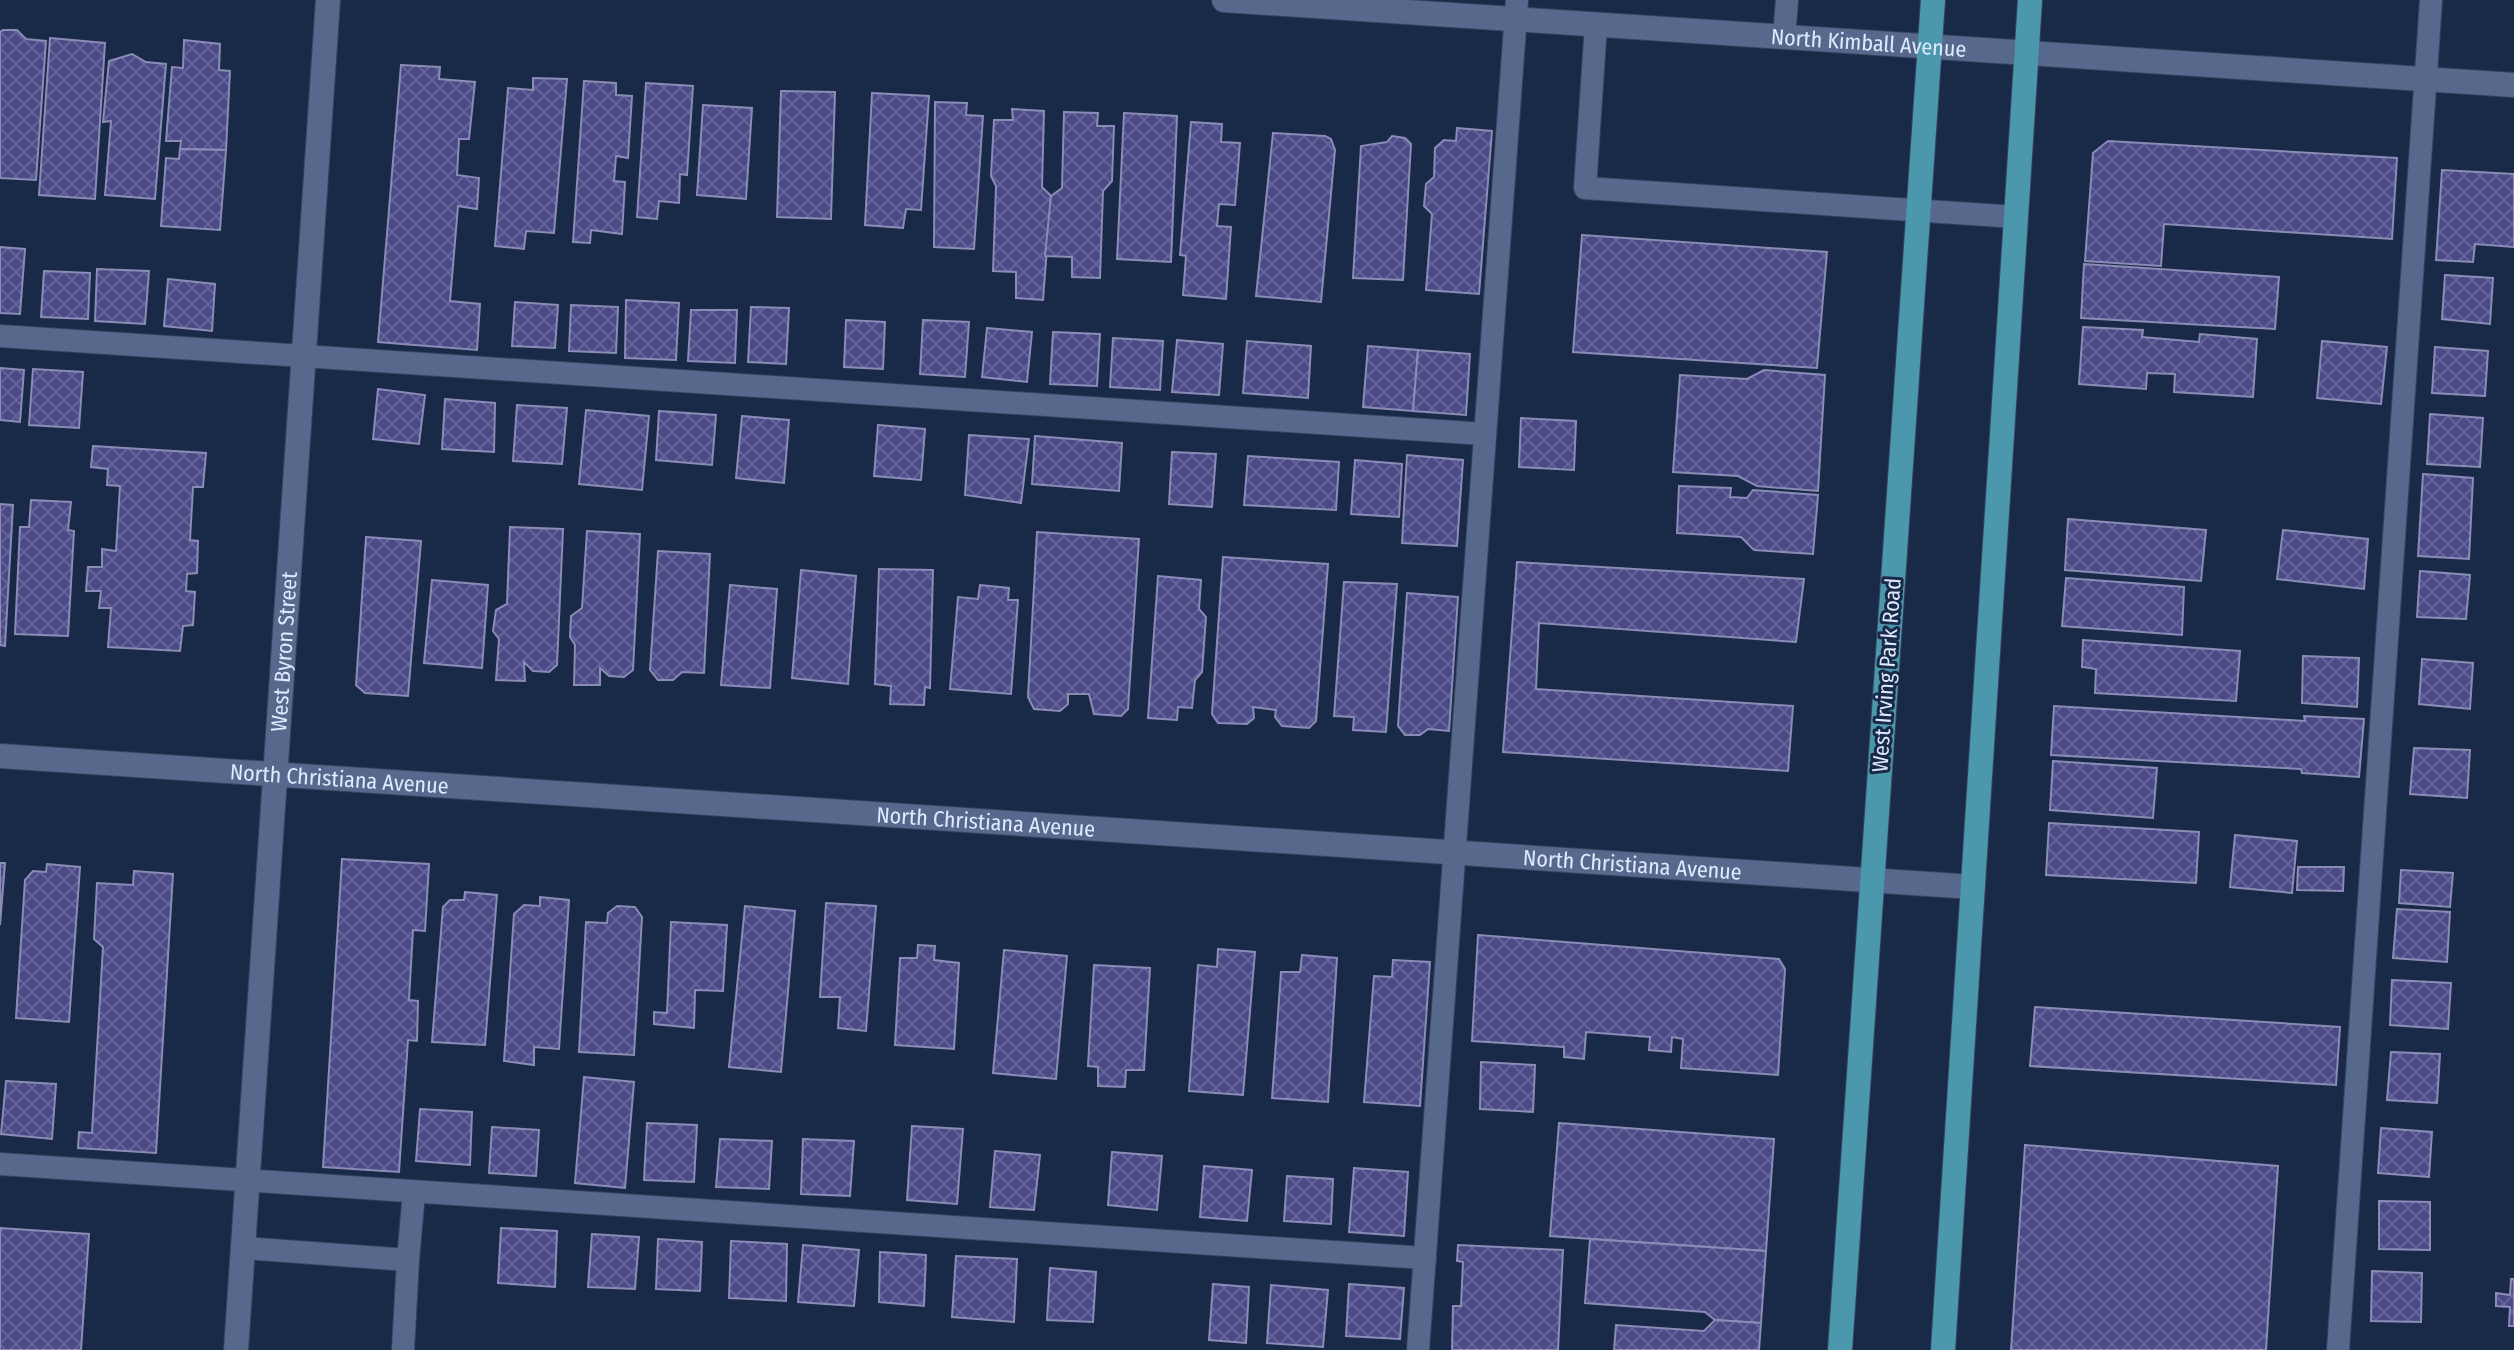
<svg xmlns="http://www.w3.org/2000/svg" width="2514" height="1350" font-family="'Fira Sans Condensed',sans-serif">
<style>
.building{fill:url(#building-cross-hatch);stroke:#8a8cb6;stroke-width:2}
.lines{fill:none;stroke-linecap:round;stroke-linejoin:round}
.lane-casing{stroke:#384460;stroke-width:24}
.street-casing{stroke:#384460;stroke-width:26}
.secondary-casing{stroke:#384460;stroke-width:26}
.primary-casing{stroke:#384460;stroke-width:26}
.lane{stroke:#56698d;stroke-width:22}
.street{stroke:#56698d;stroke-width:24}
.secondary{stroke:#56698d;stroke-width:24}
.primary{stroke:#4b98ac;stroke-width:24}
.labels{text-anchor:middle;stroke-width:6;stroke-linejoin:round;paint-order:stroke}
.street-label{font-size:22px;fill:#dee9fe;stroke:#192948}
</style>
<defs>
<pattern id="building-cross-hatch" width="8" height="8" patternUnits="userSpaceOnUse" patternTransform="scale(2)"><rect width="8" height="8" fill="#4b4a87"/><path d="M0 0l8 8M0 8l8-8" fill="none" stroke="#646499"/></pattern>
</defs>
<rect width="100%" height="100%" fill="#192948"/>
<g class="building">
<path d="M 3,30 L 17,30 L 26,39 L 46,41 L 36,180 L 0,178 L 0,32 Z"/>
<path d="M 50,38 L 105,43 L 95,199 L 39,195 Z"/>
<path d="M 184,40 L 220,44 L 219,70 L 230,71 L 226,150 L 180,149 L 181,141 L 166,141 L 172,67 L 183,68 Z"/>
<path d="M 132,54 L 146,62 L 166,64 L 155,199 L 105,195 L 111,121 L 103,122 L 109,61 Z"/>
<path d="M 401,65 L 440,67 L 439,79 L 475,82 L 469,139 L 459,139 L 457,175 L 479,178 L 477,209 L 458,206 L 450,301 L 480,304 L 477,350 L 378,342 Z"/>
<path d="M 533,78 L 567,79 L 554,233 L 526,231 L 524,249 L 495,246 L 508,88 L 533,90 Z"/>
<path d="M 584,81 L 616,83 L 616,95 L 632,96 L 628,158 L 616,156 L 614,181 L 625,182 L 622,234 L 591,230 L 590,243 L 573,242 Z"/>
<path d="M 646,83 L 693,86 L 687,175 L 680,174 L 679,203 L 659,201 L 657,219 L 637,217 Z"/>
<path d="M 781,91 L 835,92 L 831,219 L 777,217 Z"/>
<path d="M 872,93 L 929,96 L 921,210 L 906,209 L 903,228 L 865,225 Z"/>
<path d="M 935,102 L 967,103 L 966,115 L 983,116 L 974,249 L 934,247 Z"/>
<path d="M 703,105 L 752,108 L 746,199 L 697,195 Z"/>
<path d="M 1012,109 L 1044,111 L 1042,187 L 1051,196 L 1043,300 L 1016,298 L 1016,272 L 993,271 L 996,186 L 991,176 L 994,120 L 1013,120 Z"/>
<path d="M 1064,112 L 1098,113 L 1097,126 L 1114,126 L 1112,181 L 1103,191 L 1100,278 L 1072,277 L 1072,257 L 1045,256 L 1051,196 L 1062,188 Z"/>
<path d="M 1124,113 L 1177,116 L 1171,262 L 1117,259 Z"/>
<path d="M 1191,122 L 1222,124 L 1221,142 L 1240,143 L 1235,205 L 1219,204 L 1217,226 L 1231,227 L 1226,299 L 1183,295 L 1186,256 L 1180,255 Z"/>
<path d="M 1457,128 L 1492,131 L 1479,294 L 1426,290 L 1432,214 L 1424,206 L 1426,184 L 1434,177 L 1435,148 L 1444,140 L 1456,141 Z"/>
<path d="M 1273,133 L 1325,136 L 1331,139 L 1335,150 L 1321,302 L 1256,296 Z"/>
<path d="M 1392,136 L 1405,138 L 1411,144 L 1403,280 L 1353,278 L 1361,146 L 1387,142 Z"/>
<path d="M 2108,141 L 2397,158 L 2392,239 L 2164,224 L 2161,266 L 2085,261 L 2093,153 Z"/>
<path d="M 180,149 L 226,150 L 220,230 L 161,226 L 166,158 L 179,159 Z"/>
<path d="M 2442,170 L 2514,174 L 2514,247 L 2475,244 L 2473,262 L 2436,260 Z"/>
<path d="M 1582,235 L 1827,252 L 1817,368 L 1573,352 Z"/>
<path d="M 0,247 L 25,249 L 20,314 L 0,313 Z"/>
<path d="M 2084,264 L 2279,277 L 2275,329 L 2081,318 Z"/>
<path d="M 97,269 L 149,271 L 145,324 L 95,321 Z"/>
<path d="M 44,271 L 90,273 L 88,319 L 41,317 Z"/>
<path d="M 2445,275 L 2493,278 L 2490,324 L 2442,319 Z"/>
<path d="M 168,279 L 215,284 L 212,331 L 164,326 Z"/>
<path d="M 626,300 L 679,303 L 676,360 L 625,358 Z"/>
<path d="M 515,302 L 558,305 L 555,348 L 512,346 Z"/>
<path d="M 571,305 L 618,307 L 616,353 L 569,351 Z"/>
<path d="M 751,307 L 789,308 L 786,364 L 748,362 Z"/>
<path d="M 691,310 L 737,310 L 735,363 L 688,361 Z"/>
<path d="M 846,320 L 885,322 L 883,369 L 844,367 Z"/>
<path d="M 923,320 L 969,322 L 965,377 L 920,374 Z"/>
<path d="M 2083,327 L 2143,330 L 2142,337 L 2199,342 L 2200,334 L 2257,339 L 2253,397 L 2174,392 L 2175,374 L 2147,373 L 2146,389 L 2079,384 Z"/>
<path d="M 987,328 L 1032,332 L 1027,382 L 982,377 Z"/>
<path d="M 1053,332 L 1100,334 L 1097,386 L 1050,384 Z"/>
<path d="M 1113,338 L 1163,341 L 1160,390 L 1110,387 Z"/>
<path d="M 1177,340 L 1223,344 L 1219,395 L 1172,392 Z"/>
<path d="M 1247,341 L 1311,346 L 1308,398 L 1243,393 Z"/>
<path d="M 2322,341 L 2387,347 L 2381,404 L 2317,398 Z"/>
<path d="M 1368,346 L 1418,350 L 1413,411 L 1363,407 Z"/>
<path d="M 2435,347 L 2488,351 L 2485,396 L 2432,393 Z"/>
<path d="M 1418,350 L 1470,354 L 1466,415 L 1413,411 Z"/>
<path d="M 0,368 L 24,370 L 20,422 L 0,420 Z"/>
<path d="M 33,369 L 83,372 L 79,428 L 29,425 Z"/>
<path d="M 1764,370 L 1825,375 L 1818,491 L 1757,486 L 1738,476 L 1673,472 L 1680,375 L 1747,379 Z"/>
<path d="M 378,389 L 425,395 L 419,444 L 373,439 Z"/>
<path d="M 445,399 L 495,403 L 494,452 L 442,449 Z"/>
<path d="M 517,405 L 567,408 L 562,464 L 513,461 Z"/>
<path d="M 586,410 L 649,416 L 642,490 L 579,484 Z"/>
<path d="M 659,411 L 716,415 L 712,465 L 656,460 Z"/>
<path d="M 2430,414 L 2483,418 L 2480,467 L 2427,464 Z"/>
<path d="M 742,416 L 789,420 L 784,483 L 736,478 Z"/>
<path d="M 1521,418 L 1576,421 L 1574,470 L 1519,467 Z"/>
<path d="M 878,425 L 925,429 L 921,480 L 874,476 Z"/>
<path d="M 969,435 L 1029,439 L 1021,503 L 965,495 Z"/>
<path d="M 1035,436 L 1122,443 L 1119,491 L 1032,484 Z"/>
<path d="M 93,446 L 206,453 L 203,487 L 193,487 L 190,540 L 198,541 L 197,573 L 187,574 L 186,591 L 195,592 L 193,625 L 183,626 L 180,651 L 108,647 L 111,608 L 99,608 L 101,591 L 86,591 L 88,567 L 102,567 L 102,549 L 116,551 L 120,486 L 107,485 L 108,469 L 91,467 Z"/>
<path d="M 1172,452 L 1216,454 L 1212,507 L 1169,504 Z"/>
<path d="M 1407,455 L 1463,460 L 1457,546 L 1402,543 Z"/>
<path d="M 1248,456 L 1339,462 L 1336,510 L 1244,505 Z"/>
<path d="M 1355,460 L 1402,464 L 1399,517 L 1351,514 Z"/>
<path d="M 2423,474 L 2473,478 L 2469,559 L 2418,556 Z"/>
<path d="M 1679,486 L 1731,488 L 1730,497 L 1747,498 L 1753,490 L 1818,495 L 1813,554 L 1754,550 L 1741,537 L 1677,533 Z"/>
<path d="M 31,500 L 71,502 L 68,530 L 74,531 L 68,636 L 15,634 L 20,527 L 29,527 Z"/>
<path d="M 0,504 L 13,505 L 5,646 L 0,645 Z"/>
<path d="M 2068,519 L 2206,530 L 2201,581 L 2065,570 Z"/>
<path d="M 510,527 L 563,529 L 557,665 L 549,672 L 533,671 L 524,662 L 525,681 L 496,680 L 499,639 L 493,631 L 496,610 L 507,604 Z"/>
<path d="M 2283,530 L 2368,539 L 2364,589 L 2277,579 Z"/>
<path d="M 587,531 L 640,534 L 633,670 L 624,677 L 609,676 L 600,668 L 600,685 L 574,685 L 575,645 L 570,637 L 571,616 L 582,608 Z"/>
<path d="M 1037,532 L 1139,539 L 1128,709 L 1121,716 L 1094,714 L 1089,694 L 1068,694 L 1068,704 L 1060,711 L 1034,709 L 1028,697 Z"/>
<path d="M 366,537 L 421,541 L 408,696 L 365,693 L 356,685 Z"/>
<path d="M 658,551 L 710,554 L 704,673 L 682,672 L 673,680 L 658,680 L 650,670 Z"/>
<path d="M 1223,557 L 1328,564 L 1316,721 L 1309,728 L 1282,726 L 1275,717 L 1276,710 L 1253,707 L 1254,718 L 1247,724 L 1218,723 L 1212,714 Z"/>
<path d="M 1517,562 L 1804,579 L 1796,642 L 1539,623 L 1536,689 L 1793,706 L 1788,771 L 1503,752 Z"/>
<path d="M 879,569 L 933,570 L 930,688 L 925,687 L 924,705 L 890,704 L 891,686 L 875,684 Z"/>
<path d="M 801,570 L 856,576 L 848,684 L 792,678 Z"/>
<path d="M 2420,571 L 2470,575 L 2466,619 L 2417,617 Z"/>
<path d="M 1158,576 L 1201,580 L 1199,609 L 1206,617 L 1202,672 L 1195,680 L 1192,708 L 1178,707 L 1177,720 L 1148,718 Z"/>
<path d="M 2066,578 L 2184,587 L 2182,635 L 2062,626 Z"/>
<path d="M 432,580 L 488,585 L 482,668 L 424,663 Z"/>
<path d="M 1344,582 L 1397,584 L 1386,732 L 1353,730 L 1354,717 L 1334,716 Z"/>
<path d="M 730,585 L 777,589 L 770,688 L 721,685 Z"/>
<path d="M 980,585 L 1009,588 L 1008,600 L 1018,600 L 1011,694 L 950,689 L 958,597 L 978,599 Z"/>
<path d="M 1407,593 L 1458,597 L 1449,731 L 1428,729 L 1420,735 L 1405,735 L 1398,726 Z"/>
<path d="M 2083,640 L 2240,651 L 2236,701 L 2095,693 L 2096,669 L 2082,667 Z"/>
<path d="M 2303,656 L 2359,658 L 2357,707 L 2302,703 Z"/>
<path d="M 2422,659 L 2473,663 L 2470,709 L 2419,704 Z"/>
<path d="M 2054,706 L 2305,721 L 2304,716 L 2364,719 L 2359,777 L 2302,773 L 2301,769 L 2051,755 Z"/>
<path d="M 2414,748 L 2470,750 L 2467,798 L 2410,794 Z"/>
<path d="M 2053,761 L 2157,768 L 2153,818 L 2050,810 Z"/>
<path d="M 2049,823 L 2199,832 L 2196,883 L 2046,875 Z"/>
<path d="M 2235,835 L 2297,841 L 2292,893 L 2230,887 Z"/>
<path d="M 342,859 L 429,864 L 425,931 L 413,930 L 409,1000 L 418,1001 L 417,1041 L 408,1040 L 399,1172 L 323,1167 Z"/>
<path d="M 0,863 L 5,863 L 0,925 Z"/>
<path d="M 47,864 L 80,867 L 69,1022 L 16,1018 L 25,880 L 33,871 L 46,872 Z"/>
<path d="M 2298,867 L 2344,867 L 2343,891 L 2297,890 Z"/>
<path d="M 2401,870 L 2453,873 L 2450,907 L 2399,903 Z"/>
<path d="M 134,871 L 173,874 L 156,1153 L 78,1148 L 79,1132 L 92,1133 L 103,947 L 94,939 L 97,883 L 133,885 Z"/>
<path d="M 465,892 L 497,895 L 485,1045 L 432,1042 L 443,907 L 450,900 L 464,900 Z"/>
<path d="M 540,897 L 569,900 L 559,1049 L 534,1047 L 534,1065 L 504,1061 L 514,914 L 524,905 L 540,906 Z"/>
<path d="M 826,903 L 876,906 L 866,1031 L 838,1028 L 840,997 L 820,997 Z"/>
<path d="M 617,906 L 635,907 L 642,917 L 634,1055 L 579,1052 L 586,922 L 607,923 L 608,913 Z"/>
<path d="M 745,906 L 795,911 L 781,1072 L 729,1067 Z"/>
<path d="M 2397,909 L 2450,912 L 2447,962 L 2393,958 Z"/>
<path d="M 671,922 L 727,925 L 723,991 L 695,990 L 694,1028 L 654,1024 L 654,1012 L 667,1013 Z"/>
<path d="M 1478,935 L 1779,959 L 1785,969 L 1778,1075 L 1681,1068 L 1683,1039 L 1672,1037 L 1671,1052 L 1649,1050 L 1650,1037 L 1586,1032 L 1584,1059 L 1564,1057 L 1564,1047 L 1472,1041 Z"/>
<path d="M 918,945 L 935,946 L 934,960 L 959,963 L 954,1049 L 895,1045 L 900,958 L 917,958 Z"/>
<path d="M 1218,949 L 1255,952 L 1243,1095 L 1189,1091 L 1198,965 L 1217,967 Z"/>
<path d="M 1004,950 L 1067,956 L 1056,1079 L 993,1073 Z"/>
<path d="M 1302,955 L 1337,958 L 1328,1102 L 1272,1098 L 1281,972 L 1300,972 Z"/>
<path d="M 1393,960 L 1430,962 L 1420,1106 L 1364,1102 L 1374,976 L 1392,977 Z"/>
<path d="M 1094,965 L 1150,968 L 1144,1070 L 1126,1070 L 1125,1087 L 1098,1086 L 1098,1067 L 1088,1066 Z"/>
<path d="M 2392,980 L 2451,983 L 2448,1029 L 2390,1025 Z"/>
<path d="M 2035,1007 L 2340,1027 L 2336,1085 L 2030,1066 Z"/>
<path d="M 2391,1052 L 2440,1054 L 2437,1103 L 2387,1100 Z"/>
<path d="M 1481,1062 L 1535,1065 L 1533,1112 L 1480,1109 Z"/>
<path d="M 584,1077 L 634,1082 L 625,1188 L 575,1183 Z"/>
<path d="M 6,1081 L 56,1084 L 52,1139 L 1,1134 Z"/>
<path d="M 420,1109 L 472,1112 L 470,1165 L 416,1161 Z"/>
<path d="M 647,1123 L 697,1125 L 694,1182 L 644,1180 Z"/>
<path d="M 1559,1123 L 1774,1139 L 1766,1251 L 1550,1236 Z"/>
<path d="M 912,1126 L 963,1129 L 957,1204 L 907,1200 Z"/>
<path d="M 492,1127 L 539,1130 L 536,1176 L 489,1173 Z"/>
<path d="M 2381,1128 L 2432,1132 L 2429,1177 L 2378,1173 Z"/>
<path d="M 720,1139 L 772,1141 L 769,1189 L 716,1187 Z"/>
<path d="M 803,1139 L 854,1141 L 850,1196 L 801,1194 Z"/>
<path d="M 2025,1145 L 2278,1166 L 2266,1350 L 2011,1350 Z"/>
<path d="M 995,1151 L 1040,1155 L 1034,1210 L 990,1207 Z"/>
<path d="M 1112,1152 L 1162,1156 L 1157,1210 L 1108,1205 Z"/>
<path d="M 1204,1166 L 1252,1170 L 1247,1221 L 1200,1217 Z"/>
<path d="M 1354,1168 L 1408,1172 L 1404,1236 L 1349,1232 Z"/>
<path d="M 1287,1176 L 1333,1179 L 1331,1224 L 1284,1221 Z"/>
<path d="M 2379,1201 L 2430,1202 L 2430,1250 L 2379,1249 Z"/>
<path d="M 0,1228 L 89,1234 L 81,1350 L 0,1350 Z"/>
<path d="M 501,1228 L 557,1231 L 555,1287 L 498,1283 Z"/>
<path d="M 592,1234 L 639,1237 L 635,1289 L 588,1287 Z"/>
<path d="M 658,1239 L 702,1242 L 700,1291 L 656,1289 Z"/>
<path d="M 1590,1239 L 1766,1251 L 1761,1323 L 1715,1320 L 1705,1312 L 1585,1303 Z"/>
<path d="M 731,1241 L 787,1244 L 786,1301 L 729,1298 Z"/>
<path d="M 803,1245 L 859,1250 L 854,1306 L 798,1302 Z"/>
<path d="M 1458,1245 L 1563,1250 L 1558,1350 L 1452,1350 L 1453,1306 L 1461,1306 L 1463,1262 L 1457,1261 Z"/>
<path d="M 880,1252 L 926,1255 L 924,1306 L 879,1302 Z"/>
<path d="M 956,1256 L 1017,1259 L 1014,1322 L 952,1317 Z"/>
<path d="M 1050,1268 L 1096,1272 L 1093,1322 L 1047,1320 Z"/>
<path d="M 2372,1271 L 2422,1273 L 2421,1322 L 2371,1321 Z"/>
<path d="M 2511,1279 L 2514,1279 L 2514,1326 L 2509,1326 L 2510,1307 L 2496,1306 L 2496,1293 L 2510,1295 Z"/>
<path d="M 1213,1284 L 1249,1287 L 1246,1343 L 1209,1340 Z"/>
<path d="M 1349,1284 L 1404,1288 L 1400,1339 L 1346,1336 Z"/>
<path d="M 1271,1285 L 1328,1290 L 1323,1347 L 1267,1343 Z"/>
<path d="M 1715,1320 L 1761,1323 L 1759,1350 L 1614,1350 L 1616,1325 L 1704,1331 Z"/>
</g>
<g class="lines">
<g class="lane-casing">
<g id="lane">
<path d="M 1596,25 L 1585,188 L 2016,217"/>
<path d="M 1784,37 L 1787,0"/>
<path d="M 0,336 L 1485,434"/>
<path d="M 0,1164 L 1425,1258"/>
<path d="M 243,1248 L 408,1260 L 414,1192"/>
<path d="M 403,1350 L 408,1260"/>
<path d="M 1418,1350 L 1517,0"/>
<path d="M 2338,1350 L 2431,0"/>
</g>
</g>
<g class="street-casing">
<g id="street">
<path id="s1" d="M 0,756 L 1973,887"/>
<path id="s2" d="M 236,1350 L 328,0"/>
</g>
</g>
<g class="secondary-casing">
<g id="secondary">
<path id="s3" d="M 1224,0 L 2514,85"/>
</g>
</g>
<g class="primary-casing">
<g id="primary">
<path d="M 1840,1350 L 1933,0"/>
<path d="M 1943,1350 L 2030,0"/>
</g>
</g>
<use href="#lane" class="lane"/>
<use href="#street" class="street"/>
<use href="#secondary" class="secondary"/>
<use href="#primary" class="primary"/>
</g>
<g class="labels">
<g class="street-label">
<text dy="8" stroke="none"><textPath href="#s3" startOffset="646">North Kimball Avenue</textPath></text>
<text dy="8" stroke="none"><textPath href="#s2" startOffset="700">West Byron Street</textPath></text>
<text transform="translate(1886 675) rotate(-86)" y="8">West Irving Park Road</text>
<text dy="8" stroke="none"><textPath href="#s1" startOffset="340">North Christiana Avenue</textPath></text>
<text dy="8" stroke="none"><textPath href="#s1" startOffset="988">North Christiana Avenue</textPath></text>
<text dy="8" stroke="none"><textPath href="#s1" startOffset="1636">North Christiana Avenue</textPath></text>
</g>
</g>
</svg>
